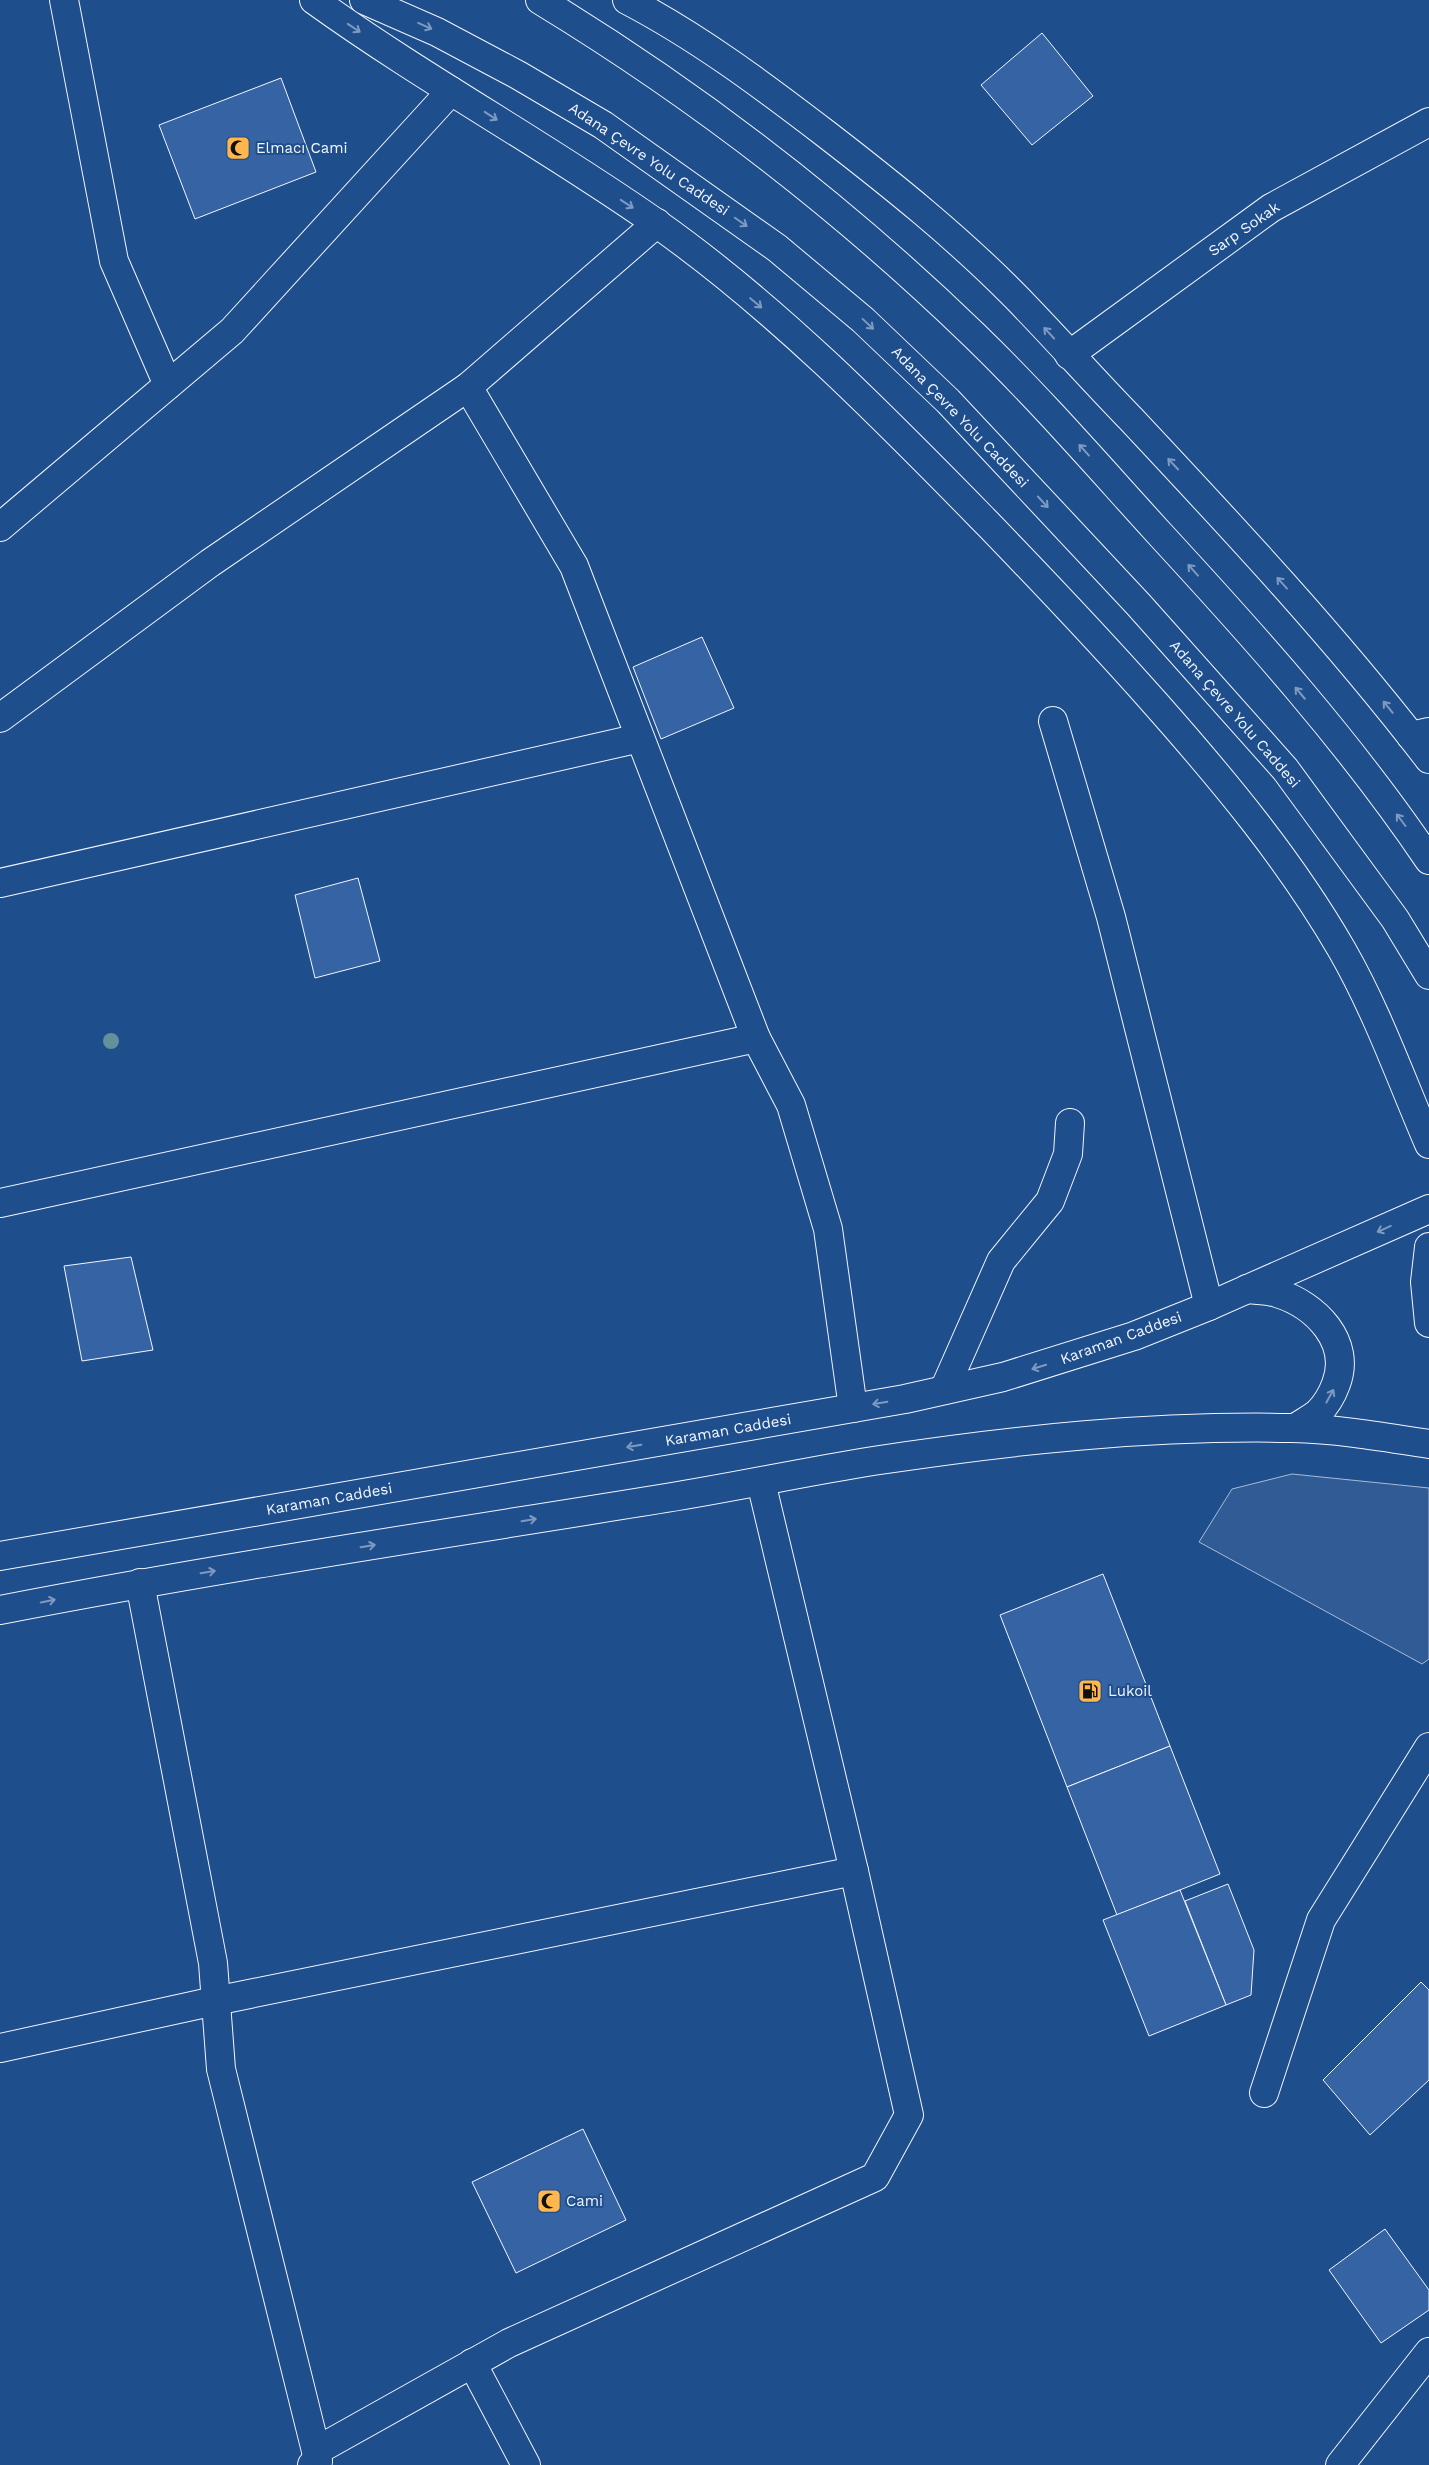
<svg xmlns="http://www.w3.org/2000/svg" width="1429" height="2465" font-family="'Work Sans',sans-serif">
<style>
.built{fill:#305b95;stroke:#a8bbd7}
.building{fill:#3563a3;stroke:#f2f6ff}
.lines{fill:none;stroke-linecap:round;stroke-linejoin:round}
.street-casing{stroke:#f2f6ff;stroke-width:30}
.primary-casing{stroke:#f2f6ff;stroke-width:30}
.highway-casing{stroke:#f2f6ff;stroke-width:30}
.street{stroke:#1f4e8c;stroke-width:28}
.primary{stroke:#1f4e8c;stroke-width:28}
.highway{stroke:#1f4e8c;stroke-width:28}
.tree{fill:#61919a}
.oneway{stroke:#7e9ac0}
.labels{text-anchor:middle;stroke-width:4;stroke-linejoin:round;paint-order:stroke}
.poi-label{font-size:15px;fill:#f2f6ff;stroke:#1f4e8c;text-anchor:start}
.street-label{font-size:15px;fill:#f2f6ff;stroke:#1f4e8c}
</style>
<rect width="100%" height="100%" fill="#1f4e8c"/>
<path class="built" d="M 1292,1474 L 1429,1488 L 1429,1659 L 1422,1664 L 1199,1542 L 1232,1489 Z"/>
<g class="building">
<path d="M 1042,33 L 1093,96 L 1032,145 L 981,85 Z"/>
<path d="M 281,78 L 316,172 L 195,219 L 159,125 Z"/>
<path d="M 702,637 L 734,708 L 661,739 L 633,667 Z"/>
<path d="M 358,878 L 380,961 L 315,978 L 295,895 Z"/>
<path d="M 131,1257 L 153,1350 L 82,1361 L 64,1266 Z"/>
<path d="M 1103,1574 L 1170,1746 L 1067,1787 L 1000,1615 Z"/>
<path d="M 1170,1746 L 1220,1874 L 1117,1915 L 1067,1787 Z"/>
<path d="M 1228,1884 L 1254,1950 L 1251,1995 L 1226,2005 L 1185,1901 Z"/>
<path d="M 1180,1890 L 1226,2005 L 1149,2036 L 1103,1920 Z"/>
<path d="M 1421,1982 L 1429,1990 L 1429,2080 L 1370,2135 L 1323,2080 Z"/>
<path d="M 583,2129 L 626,2220 L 516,2273 L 472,2182 Z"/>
<path d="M 1385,2229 L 1429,2290 L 1429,2310 L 1381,2343 L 1329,2270 Z"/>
</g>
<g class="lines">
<g class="street-casing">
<g id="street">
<path d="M 64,0 L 114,261 L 168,385"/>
<path d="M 1069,355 L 1271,208 L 1429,122"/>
<path d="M 0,527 L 232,331 L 451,91"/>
<path d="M 0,718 L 210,563 L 468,387 L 657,223"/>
<path d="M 1053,721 L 1111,917 L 1209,1306"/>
<path d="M 1411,736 L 1429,732"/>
<path d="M 0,883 L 640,738"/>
<path d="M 756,1038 L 791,1105 L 828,1229 L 853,1408"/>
<path d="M 0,1203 L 756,1038 L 574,566 L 468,387"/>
<path d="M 944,1390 L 1001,1261 L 1050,1201 L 1068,1154 L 1070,1123"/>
<path d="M 140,1583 L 213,1963 L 221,2069 L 316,2451 L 318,2461 L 312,2465"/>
<path d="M 0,2048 L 215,2001 L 854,1871"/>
<path d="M 1264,2093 L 1321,1920 L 1429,1747"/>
<path d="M 472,2363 L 526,2465"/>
<path d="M 316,2451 L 509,2343 L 875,2177 L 909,2115 L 854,1871 L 761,1482"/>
<path d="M 1340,2465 L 1429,2352"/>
</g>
</g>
<g class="primary-casing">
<g id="primary">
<path d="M 1247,1289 C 1256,1290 1268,1290 1277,1293 C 1316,1305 1352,1342 1336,1384 C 1332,1395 1326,1405 1318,1413 C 1311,1419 1302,1423 1295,1428"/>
<path d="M 0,1556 L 905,1399 L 1003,1377 L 1134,1336 L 1209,1306 L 1429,1209"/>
<path d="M 0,1610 C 221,1567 444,1534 666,1498 C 735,1487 804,1472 873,1461 C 1012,1440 1151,1425 1292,1428 C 1338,1429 1384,1437 1429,1444"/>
</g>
</g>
<g class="highway-casing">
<g id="highway">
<path d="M 314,0 C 425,80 545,145 656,223 C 778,309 884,418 988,524 C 1045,583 1101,642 1155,703 C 1224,781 1290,860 1342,950 C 1377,1011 1401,1079 1429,1144"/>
<path d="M 364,0 L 437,32 L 518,75 L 603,125 L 777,248 L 863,320 L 948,401 L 1138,604 L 1285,769 L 1395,919 L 1429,975"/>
<path d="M 540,0 C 696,95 843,208 975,336 C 1039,398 1098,466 1158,532 C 1254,636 1350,743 1429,860"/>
<path d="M 627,0 C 698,37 762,85 826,134 C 892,185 957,237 1016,297 C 1055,337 1092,379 1131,419 C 1234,529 1337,639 1429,759"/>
<path d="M 1429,1247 L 1425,1282 L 1429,1323"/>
</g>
</g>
<use href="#street" class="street"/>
<use href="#primary" class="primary"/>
<use href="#highway" class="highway"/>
</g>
<circle class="tree" cx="111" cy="1041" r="8"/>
<defs><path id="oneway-shaft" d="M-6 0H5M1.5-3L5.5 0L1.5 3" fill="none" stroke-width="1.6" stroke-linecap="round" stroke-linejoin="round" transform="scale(1.25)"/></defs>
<g class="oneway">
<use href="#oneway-shaft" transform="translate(425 26) rotate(24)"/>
<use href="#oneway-shaft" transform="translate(354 28) rotate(34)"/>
<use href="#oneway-shaft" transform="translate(491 116) rotate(33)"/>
<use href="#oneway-shaft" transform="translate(627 204) rotate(33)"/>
<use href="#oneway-shaft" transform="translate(741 222) rotate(35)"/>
<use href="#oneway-shaft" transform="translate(756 303) rotate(40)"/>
<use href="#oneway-shaft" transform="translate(868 324) rotate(43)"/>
<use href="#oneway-shaft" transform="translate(1049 333) rotate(-133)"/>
<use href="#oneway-shaft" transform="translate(1084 450) rotate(-132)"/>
<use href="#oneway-shaft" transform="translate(1173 464) rotate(-133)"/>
<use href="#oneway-shaft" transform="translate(1043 502) rotate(47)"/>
<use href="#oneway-shaft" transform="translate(1193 570) rotate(-132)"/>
<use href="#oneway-shaft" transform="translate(1282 583) rotate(-132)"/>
<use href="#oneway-shaft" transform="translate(1300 693) rotate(-130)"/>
<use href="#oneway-shaft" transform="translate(1388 707) rotate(-129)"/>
<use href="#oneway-shaft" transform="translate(1401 820) rotate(-127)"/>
<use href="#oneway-shaft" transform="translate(1384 1229) rotate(156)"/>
<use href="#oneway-shaft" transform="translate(1039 1367) rotate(163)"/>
<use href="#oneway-shaft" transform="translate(1330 1396) rotate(-61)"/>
<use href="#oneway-shaft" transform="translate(880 1403) rotate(170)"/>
<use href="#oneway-shaft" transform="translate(634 1446) rotate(170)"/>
<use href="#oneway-shaft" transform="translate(529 1520) rotate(-9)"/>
<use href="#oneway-shaft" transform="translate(368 1546) rotate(-9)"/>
<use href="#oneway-shaft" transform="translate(208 1572) rotate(-9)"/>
<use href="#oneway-shaft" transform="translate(48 1601) rotate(-11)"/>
</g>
<defs>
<g id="mosque-square" transform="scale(1.25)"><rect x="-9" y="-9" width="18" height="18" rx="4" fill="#ffb74d" stroke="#1f4e8c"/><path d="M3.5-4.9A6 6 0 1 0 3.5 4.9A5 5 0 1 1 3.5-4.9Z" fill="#111"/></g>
<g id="fuel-square" transform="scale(1.25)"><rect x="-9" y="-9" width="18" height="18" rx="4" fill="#ffb74d" stroke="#1f4e8c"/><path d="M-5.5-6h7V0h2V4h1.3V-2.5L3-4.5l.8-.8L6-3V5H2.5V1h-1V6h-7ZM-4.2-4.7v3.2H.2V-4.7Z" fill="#111"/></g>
</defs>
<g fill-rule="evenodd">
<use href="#mosque-square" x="238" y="148"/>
<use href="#fuel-square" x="1090" y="1691"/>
<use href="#mosque-square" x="549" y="2201"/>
</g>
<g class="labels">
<g class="poi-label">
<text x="256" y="153">Elmacı Cami</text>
<text x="1108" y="1696">Lukoil</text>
<text x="566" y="2206">Cami</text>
</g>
<g class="street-label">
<text transform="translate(649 159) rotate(34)" y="5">Adana Çevre Yolu Caddesi</text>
<text transform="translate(1244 229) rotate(-35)" y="5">Sarp Sokak</text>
<text transform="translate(960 417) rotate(46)" y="5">Adana Çevre Yolu Caddesi</text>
<text transform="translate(1235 714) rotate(49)" y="5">Adana Çevre Yolu Caddesi</text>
<text transform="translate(1121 1338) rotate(-20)" y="5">Karaman Caddesi</text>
<text transform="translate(728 1430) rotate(-10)" y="5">Karaman Caddesi</text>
<text transform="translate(329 1499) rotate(-10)" y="5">Karaman Caddesi</text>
</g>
</g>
</svg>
